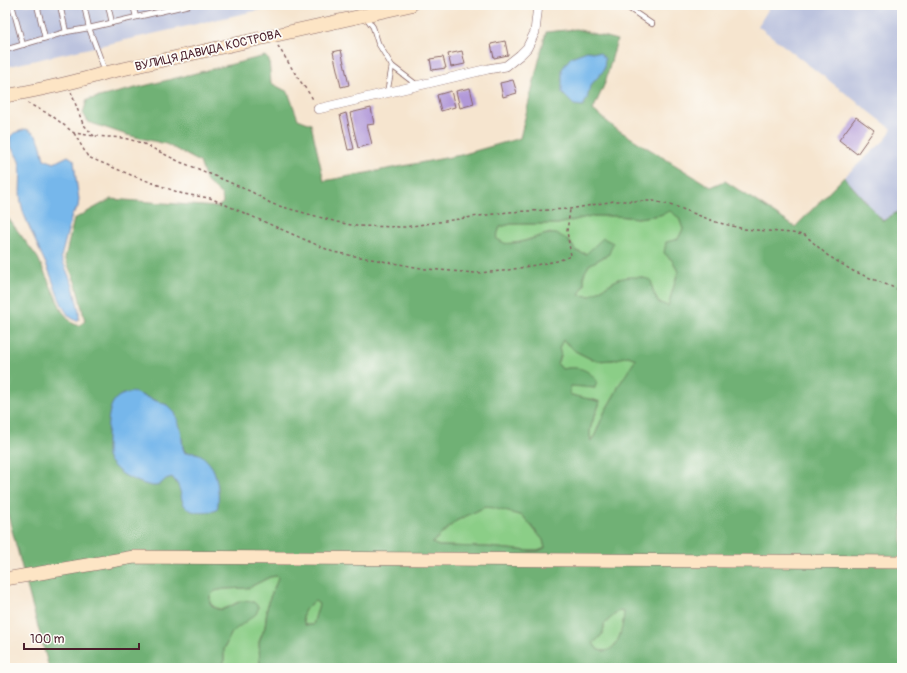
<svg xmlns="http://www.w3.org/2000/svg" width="907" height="673" font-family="Pangolin,sans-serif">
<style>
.industrial{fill:#bcc3de}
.green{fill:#8bce87;stroke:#6a7659}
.forest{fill:#70b174;stroke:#5d6850;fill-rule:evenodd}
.water{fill:#76b7eb;stroke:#606b8b}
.building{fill:#b198d8}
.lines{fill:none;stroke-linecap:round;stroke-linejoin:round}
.lane-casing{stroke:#866464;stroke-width:6}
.street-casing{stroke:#866464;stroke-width:10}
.secondary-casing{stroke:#866464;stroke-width:14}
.path{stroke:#866464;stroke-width:1.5;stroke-dasharray:3 3;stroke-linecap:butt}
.lane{stroke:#fff;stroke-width:4.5}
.street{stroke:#fff;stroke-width:9}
.secondary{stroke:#fde5c5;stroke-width:13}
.labels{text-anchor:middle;stroke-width:3.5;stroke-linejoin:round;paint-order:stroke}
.street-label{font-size:12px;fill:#4a1f2b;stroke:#fdfcf7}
</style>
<rect width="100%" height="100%" fill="#fdfcf7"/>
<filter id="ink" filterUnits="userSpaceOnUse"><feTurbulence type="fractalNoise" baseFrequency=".025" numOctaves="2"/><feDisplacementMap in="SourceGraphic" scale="8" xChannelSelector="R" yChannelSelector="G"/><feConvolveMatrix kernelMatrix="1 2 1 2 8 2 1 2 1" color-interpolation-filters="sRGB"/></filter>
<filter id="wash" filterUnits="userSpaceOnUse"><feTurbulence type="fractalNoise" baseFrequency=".012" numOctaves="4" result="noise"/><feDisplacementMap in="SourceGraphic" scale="16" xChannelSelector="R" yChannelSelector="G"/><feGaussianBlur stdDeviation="0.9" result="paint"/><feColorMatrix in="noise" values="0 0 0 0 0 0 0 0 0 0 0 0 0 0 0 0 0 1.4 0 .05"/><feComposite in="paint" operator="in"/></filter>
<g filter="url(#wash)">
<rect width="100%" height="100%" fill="#f6e5cf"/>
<g class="industrial">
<path d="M 5,5 L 277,5 L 277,6 L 5,67 Z"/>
<path d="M 771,5 L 902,5 L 902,209 L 883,221 L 844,177 L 885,140 L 892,129 L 758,26 Z"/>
</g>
<g class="green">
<path d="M 670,210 L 679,218 L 683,229 L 678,239 L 664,253 L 673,261 L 678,272 L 668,307 L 658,302 L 653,291 L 651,280 L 618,279 L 590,296 L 578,295 L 584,285 L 584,274 L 589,265 L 609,254 L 587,254 L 576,251 L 570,242 L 550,233 L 517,243 L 505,244 L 496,238 L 500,227 L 511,224 L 558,224 L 591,216 L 615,216 L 638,218 L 660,215 Z"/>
<path d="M 562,340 L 569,345 L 575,351 L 589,358 L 597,361 L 613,360 L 628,356 L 637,359 L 619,385 L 616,392 L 604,413 L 595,435 L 590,441 C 588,425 596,417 600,402 L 592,399 L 584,399 L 569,394 L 571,385 L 595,388 L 570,368 L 562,369 L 557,363 L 561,356 L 559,348 Z"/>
<path d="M 485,507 L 493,507 L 523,516 L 543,540 L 545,548 L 538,551 L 529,551 L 488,547 L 439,546 L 432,543 L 456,521 Z"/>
<path d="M 277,576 L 278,579 L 268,602 L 265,627 L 259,642 L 260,668 L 227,668 L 224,664 L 224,649 L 231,634 L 236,629 L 238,602 C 226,608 221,614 210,603 L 210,596 L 215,591 L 224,589 L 248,588 L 270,577 Z"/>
<path d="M 315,601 L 319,604 L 313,625 L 305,625 C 300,612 305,609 315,601 Z"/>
<path d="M 619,611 L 625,612 C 623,624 620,650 604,651 C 602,651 600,650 598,650 L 593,643 C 601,637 604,634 604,624 Z"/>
</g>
<path class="forest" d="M 576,29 L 617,40 L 605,83 L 593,110 L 615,128 L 711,187 L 725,181 L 795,227 L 844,177 L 883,221 L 902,209 L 902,668 L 260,668 L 259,642 L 265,627 L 268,602 L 278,579 L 277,576 L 270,577 L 248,588 L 224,589 L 215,591 L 210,596 L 210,603 C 212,605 213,607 215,608 C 227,615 241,593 255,603 C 256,604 257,606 259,607 L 256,614 L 236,629 L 231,634 L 224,649 L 224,664 L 227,668 L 49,668 L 5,504 L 5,214 L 38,258 L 62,311 L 72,323 L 79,326 L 85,321 L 76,284 L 65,258 L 74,219 L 111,199 L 217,207 L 223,203 L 222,195 L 207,182 L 200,162 L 166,144 L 127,135 L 88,122 L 83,113 L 87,100 L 265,56 L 269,60 L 271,83 L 288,92 L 298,119 L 311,124 L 324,181 L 461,155 L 520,138 L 546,32 ZM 670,211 L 679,218 L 683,229 L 678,239 L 666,242 L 664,253 L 673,261 L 678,272 L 668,306 L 658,302 L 653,291 L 651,280 L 640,277 L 629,277 L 618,279 L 590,296 L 579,295 L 584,285 L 584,274 L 589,265 L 609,254 L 613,243 L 603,238 L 586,254 L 576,251 C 555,219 541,241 513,243 C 510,243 507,244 504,243 C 502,242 499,240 496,238 L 500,227 L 511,224 L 558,224 L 591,216 L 615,216 L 638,218 L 660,215 ZM 563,340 L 569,345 L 575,351 L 589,358 L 597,361 L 613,360 L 628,356 L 636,359 L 619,385 L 616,392 L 604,413 L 595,435 L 591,441 C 587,427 596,415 600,402 C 590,398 579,398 569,394 L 571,386 L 595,388 L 597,381 C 587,368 578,366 562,369 L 557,363 L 561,356 L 559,348 ZM 133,392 L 167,405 L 181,430 L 183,448 L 186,453 L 197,453 L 195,512 L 186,507 L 183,502 L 179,486 L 172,477 L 142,483 L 121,473 L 122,395 ZM 485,507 L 493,508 L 523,516 L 543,540 L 545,548 L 538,551 L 529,551 L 488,547 L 439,546 L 432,543 L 456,521 ZM 315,601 L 319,604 L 313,625 L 305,625 C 300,612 305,609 315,601 ZM 619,611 L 624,612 C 623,624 620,650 604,651 C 602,651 600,650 598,650 L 593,643 C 601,637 604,634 604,624 Z"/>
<g class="water">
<path d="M 587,51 L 600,53 L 605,59 L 604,70 L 590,86 L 587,99 L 583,106 L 574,105 L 562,93 L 562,69 L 571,57 Z"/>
<path d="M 26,129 C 41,135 40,145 44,159 L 54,163 L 68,156 L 74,160 L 76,179 L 79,199 L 78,207 L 72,215 L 61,257 L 73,286 L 79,311 L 79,319 L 77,321 C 74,320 72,318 69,316 C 58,302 54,282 47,266 C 40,252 34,238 28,224 C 26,219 23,213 22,207 C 18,193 22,178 20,165 C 18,153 9,151 10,137 L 14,133 Z"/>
<path d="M 133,392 L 167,405 L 175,413 L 181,430 L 183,448 L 185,453 C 191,453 196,452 201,455 C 204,457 212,466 213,469 C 218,478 220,500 217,510 C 207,514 189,515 183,503 C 181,498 181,493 179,488 C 178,484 175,481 172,477 C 171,478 167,478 166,479 C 163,481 161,485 156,486 C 148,487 128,478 121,473 C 116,469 110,463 107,457 C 107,444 106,411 114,401 C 118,395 126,393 133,392 Z"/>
</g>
<g id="blocks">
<g class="building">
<path d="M 505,41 L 508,55 L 494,58 L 491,44 Z"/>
<path d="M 341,50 L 349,85 L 341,87 L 333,52 Z"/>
<path d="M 462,51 L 465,64 L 451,67 L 448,54 Z"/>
<path d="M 443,57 L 446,68 L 432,70 L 430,59 Z"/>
<path d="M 513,80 L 517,93 L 503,97 L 500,83 Z"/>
<path d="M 470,88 L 474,104 L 460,108 L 456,91 Z"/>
<path d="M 451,91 L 455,107 L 441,111 L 437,95 Z"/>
<path d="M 371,108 L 374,124 L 367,125 L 372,144 L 358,148 L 350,113 Z"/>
<path d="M 346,113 L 354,149 L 348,150 L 340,115 Z"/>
<path d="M 856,117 L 874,130 L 857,154 L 839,140 Z"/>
</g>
</g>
</g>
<g filter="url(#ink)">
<use href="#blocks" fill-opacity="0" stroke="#866464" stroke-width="1"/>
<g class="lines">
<g class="lane-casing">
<g id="lane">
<path d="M 12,5 L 23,45"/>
<path d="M 37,5 L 45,38"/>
<path d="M 60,5 L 66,32 L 89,28 L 84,5"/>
<path d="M 108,5 L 112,23"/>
<path d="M 133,5 L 136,17"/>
<path d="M 624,5 L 652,24"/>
<path d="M 365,16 L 373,27 L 378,43 L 392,66 L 417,85"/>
<path d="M 5,50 L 66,32"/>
<path d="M 105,71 L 89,28 L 189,5"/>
<path d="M 387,93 L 392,66"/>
</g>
</g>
<g class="street-casing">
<path id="street" d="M 318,109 L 488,69 L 506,66 L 520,55 L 527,48 L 535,32 L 538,5"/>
</g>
<g class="secondary-casing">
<g id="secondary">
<path d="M 5,96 C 39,90 72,83 105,73 L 411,5"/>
<path d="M 5,579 L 134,557 L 902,562"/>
</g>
</g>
<g class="path">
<path d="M 278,46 L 298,78 L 311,96 L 314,101"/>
<path d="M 71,92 L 83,124 L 94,136"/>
<path d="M 27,103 L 51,115 L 74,133 L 94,136 L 124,138 L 142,143 L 180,162 L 196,168 L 252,192 L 272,204 L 337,222 L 356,226 L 405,227 L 472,217 L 508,212 L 570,209 L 614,201 L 654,201 L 677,207 L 716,222 L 744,229 L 791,233 L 805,235 L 827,255 L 853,271 L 902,291"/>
<path d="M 74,133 L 88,157 L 131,175 L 183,194 L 210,198 L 333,252 L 426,269 L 476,273 L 503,271 L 557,261 L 571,256 L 567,231 L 570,210"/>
</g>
<use href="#lane" class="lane"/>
<use href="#street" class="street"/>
<use href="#secondary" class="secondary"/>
</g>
</g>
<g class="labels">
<g class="street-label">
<text transform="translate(208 50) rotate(-13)" y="4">ВУЛИЦЯ ДАВИДА КОСТРОВА</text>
</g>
</g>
<rect width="907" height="673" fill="none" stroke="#fdfcf7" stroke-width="20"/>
<path d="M24 643v6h115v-6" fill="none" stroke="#4a1f2b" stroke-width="2"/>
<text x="30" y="643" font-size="12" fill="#4a1f2b" stroke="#fdfcf7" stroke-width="3" paint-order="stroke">100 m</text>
</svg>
